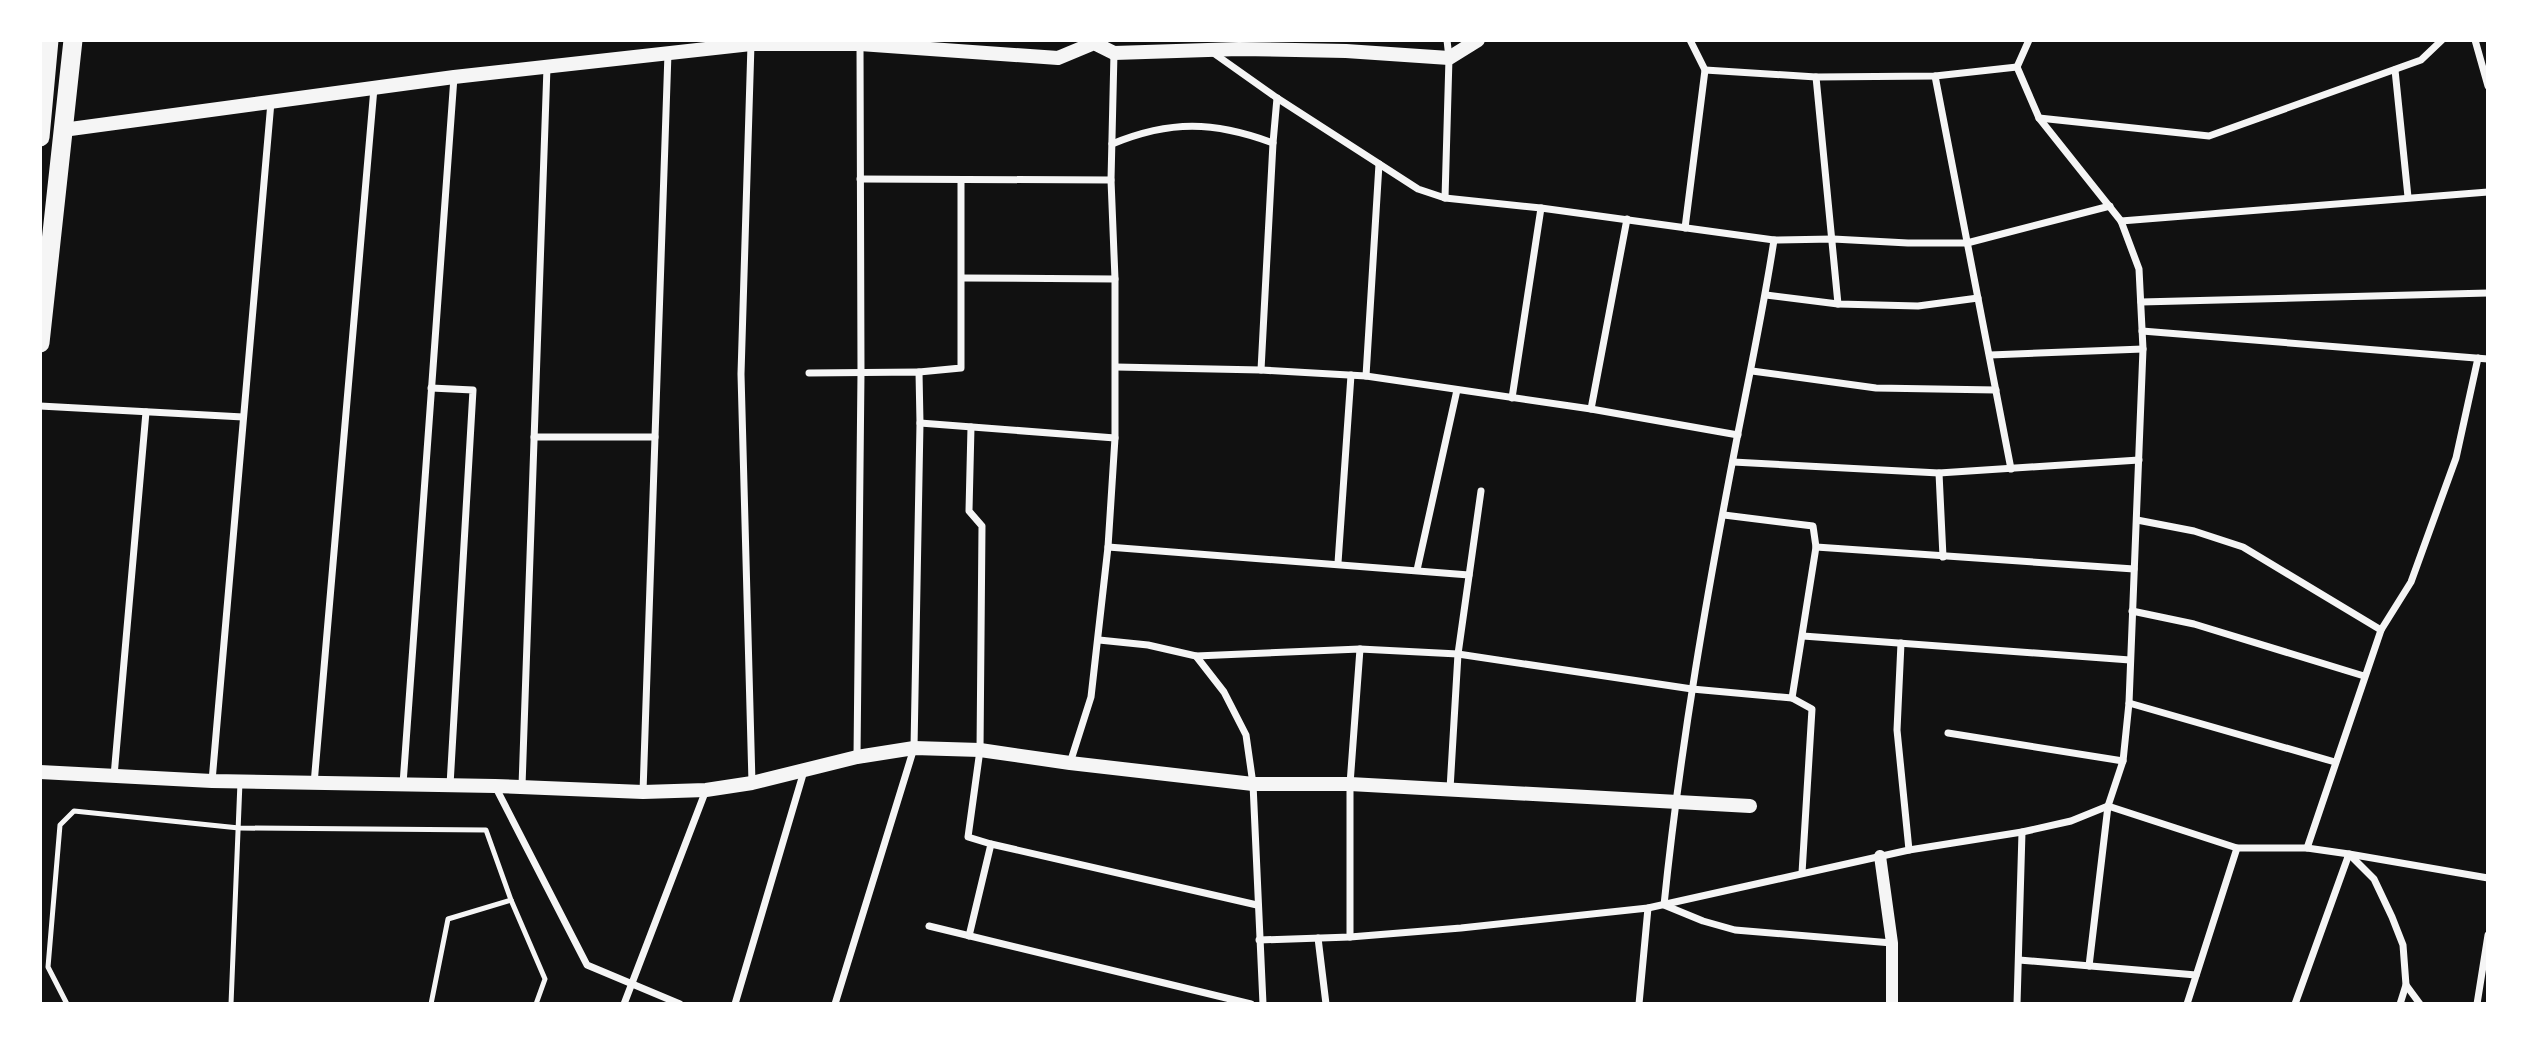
<svg xmlns="http://www.w3.org/2000/svg" width="2528" height="1044" font-family="Literata,serif">
<style>
.lines{fill:none;stroke-linecap:round;stroke-linejoin:round}
.service{stroke:#f5f5f5;stroke-width:5}
.minor{stroke:#f5f5f5;stroke-width:7}
.tertiary{stroke:#f5f5f5;stroke-width:12}
.secondary{stroke:#f5f5f5;stroke-width:14}
.trunk{stroke:#f5f5f5;stroke-width:19}
</style>
<rect width="100%" height="100%" fill="#111"/>
<g class="lines">
<g class="service">
<path d="M 67,1004 L 48,967 L 60,825 L 74,811 L 239,828 L 486,830 L 511,900 L 545,979 L 536,1004"/>
<path d="M 231,1004 L 240,782"/>
<path d="M 431,1004 L 448,919 L 511,900"/>
</g>
<g class="minor">
<path d="M 2475,40 L 2488,86"/>
<path d="M 751,44 L 741,374 L 752,783"/>
<path d="M 1212,52 L 1277,98 L 1418,189 L 1445,198 L 1541,208 L 1774,240 L 1833,239 L 1908,243 L 1967,243 L 2110,206"/>
<path d="M 2017,67 L 2039,118 L 2121,221 L 2139,269 L 2143,349 L 2129,703 L 2123,761 L 2108,806 L 2089,966"/>
<path d="M 2017,67 L 2029,40"/>
<path d="M 1705,70 L 1816,77 L 1935,76 L 2017,67"/>
<path d="M 2395,70 L 2408,197"/>
<path d="M 1935,76 L 2011,469"/>
<path d="M 1816,77 L 1838,304"/>
<path d="M 2039,118 L 2209,136 L 2421,60 L 2442,40"/>
<path d="M 1112,144 C 1170,120 1214,121 1273,143"/>
<path d="M 860,179 L 1111,180"/>
<path d="M 1445,198 L 1449,58 L 1447,40"/>
<path d="M 2121,221 L 2488,192"/>
<path d="M 1685,228 L 1705,70 L 1690,40"/>
<path d="M 1774,240 C 1764,306 1750,372 1737,438 C 1707,593 1680,748 1664,905 L 1703,921 L 1735,930 L 1892,943"/>
<path d="M 962,278 L 1115,279"/>
<path d="M 1766,295 L 1838,304 L 1918,306 L 1978,298"/>
<path d="M 2141,302 L 2488,293"/>
<path d="M 2142,331 L 2488,359"/>
<path d="M 1990,355 L 2143,349"/>
<path d="M 1116,367 L 1261,370 L 1366,376 L 1591,409 L 1738,435"/>
<path d="M 1261,370 L 1273,143 L 1277,98"/>
<path d="M 1752,371 L 1876,388 L 1996,390"/>
<path d="M 919,372 L 961,368 L 961,180"/>
<path d="M 809,373 L 919,372 L 920,423 L 914,748 L 835,1004"/>
<path d="M 1366,376 L 1379,164"/>
<path d="M 431,388 L 473,390 L 450,785"/>
<path d="M 1512,398 L 1541,208"/>
<path d="M 40,406 L 243,417"/>
<path d="M 1591,409 L 1627,219"/>
<path d="M 920,423 L 1115,438"/>
<path d="M 534,437 L 655,437"/>
<path d="M 1733,462 L 1939,473 L 2139,460"/>
<path d="M 1939,473 L 1943,557"/>
<path d="M 1724,515 L 1813,526 L 1816,547 L 1792,698 L 1812,709 L 1802,873"/>
<path d="M 2137,520 L 2194,531 L 2243,547 L 2381,630"/>
<path d="M 1108,547 L 1469,575"/>
<path d="M 1816,547 L 2134,569"/>
<path d="M 1338,563 L 1351,375"/>
<path d="M 1417,570 L 1457,390"/>
<path d="M 2132,611 L 2194,624 L 2364,676"/>
<path d="M 1803,636 L 2130,660"/>
<path d="M 1099,640 L 1148,645 L 1196,656 L 1224,692 L 1246,735 L 1253,784 L 1263,1004"/>
<path d="M 1901,643 L 1897,730 L 1909,850"/>
<path d="M 1196,656 L 1360,649 L 1458,654 L 1692,689 L 1792,698"/>
<path d="M 2129,703 L 2335,762"/>
<path d="M 1948,733 L 2123,761"/>
<path d="M 857,756 L 861,373 L 860,44"/>
<path d="M 1070,763 L 1091,697 L 1108,547 L 1115,438 L 1115,279 L 1111,180 L 1114,53"/>
<path d="M 114,776 L 146,412"/>
<path d="M 212,781 L 271,102"/>
<path d="M 314,784 L 374,88"/>
<path d="M 403,784 L 454,77"/>
<path d="M 495,786 L 587,965 L 680,1004"/>
<path d="M 522,786 L 547,67"/>
<path d="M 1450,789 L 1458,654 L 1481,491"/>
<path d="M 643,792 L 668,53"/>
<path d="M 991,844 L 1257,905"/>
<path d="M 2307,848 L 2381,630 L 2411,582 L 2456,458 L 2478,358"/>
<path d="M 929,926 L 1251,1004"/>
<path d="M 969,936 L 991,844 L 968,837 L 980,750 L 982,526 L 969,511 L 971,427"/>
<path d="M 1350,937 L 1350,784 L 1360,649"/>
<path d="M 1318,938 L 1326,1004"/>
<path d="M 1259,940 L 1350,937 L 1461,928 L 1648,908 L 1909,850 L 2022,832 L 2071,821 L 2108,806 L 2237,848 L 2307,848 L 2349,854 L 2374,879 L 2392,917 L 2403,945 L 2406,985 L 2420,1004"/>
<path d="M 2019,960 L 2196,975"/>
<path d="M 624,1004 L 706,790"/>
<path d="M 735,1004 L 804,771"/>
<path d="M 1639,1004 L 1648,908"/>
<path d="M 2017,1004 L 2022,832"/>
<path d="M 2187,1004 L 2237,848"/>
<path d="M 2295,1004 L 2349,854 L 2488,878"/>
<path d="M 2400,1004 L 2406,985"/>
<path d="M 2477,1004 L 2488,935"/>
</g>
<path class="tertiary" d="M 1880,856 L 1892,943 L 1892,1004"/>
<g class="secondary">
<path d="M 63,130 L 454,77 L 751,44 L 860,44 L 1058,58 L 1094,43 L 1114,53 L 1239,49 L 1346,51 L 1449,58 L 1478,40"/>
<path d="M 40,772 L 212,781 L 495,786 L 643,792 L 706,790 L 752,783 L 857,757 L 914,748 L 980,750 L 1070,763 L 1253,784 L 1350,784 L 1750,806"/>
</g>
<g class="trunk">
<path d="M 40,137 L 49,40"/>
<path d="M 40,343 L 73,40"/>
</g>
</g>
<rect width="2528" height="1044" fill="none" stroke="#ffffff" stroke-width="84"/>
</svg>
